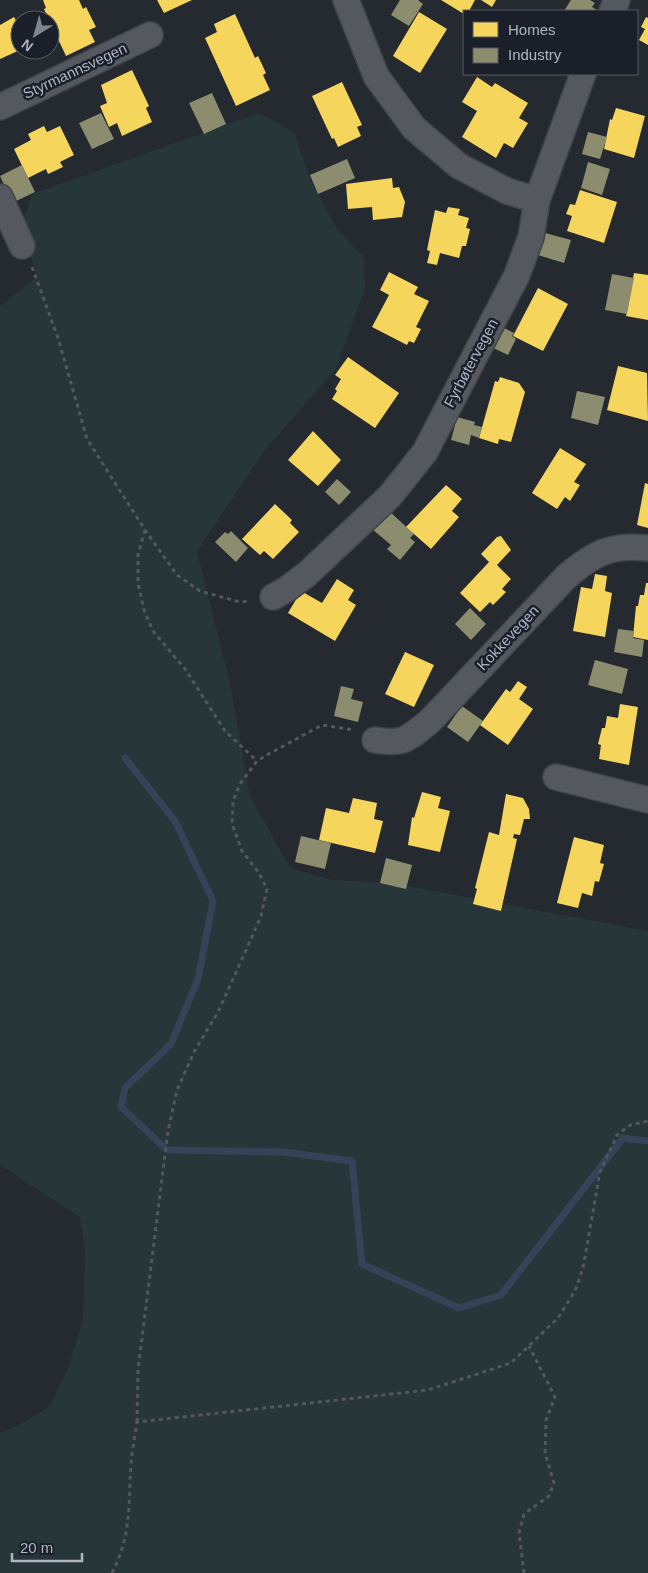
<svg xmlns="http://www.w3.org/2000/svg" width="648" height="1573" font-family="Helvetica,sans-serif">
<style>
.green{fill:#273638}
.homes{fill:#f6d55c}
.industry{fill:#8c8c6e}
.lines{fill:none;stroke-linecap:round;stroke-linejoin:round}
.stream{stroke:#364258;stroke-width:7}
.minor-casing{stroke:#414449;stroke-width:28}
.path{stroke:#54575c;stroke-width:3;stroke-dasharray:4 4;stroke-linecap:butt}
.minor{stroke:#55585f;stroke-width:25}
.labels{text-anchor:middle;stroke-width:5;stroke-linejoin:round;paint-order:stroke}
.street-label{font-size:15px;fill:#afb5c2;stroke:#1a1f29}
</style>
<rect width="100%" height="100%" fill="#252930"/>
<path class="green" d="M 259,113 L 294,132 L 311,181 L 335,226 L 364,258 L 365,288 L 336,369 L 264,451 L 197,551 L 230,683 L 250,796 L 290,868 L 332,880 L 392,883 L 648,931 L 648,1573 L 0,1573 L 0,1433 L 21,1424 L 50,1406 L 68,1368 L 83,1319 L 85,1254 L 80,1217 L 0,1165 L 0,306 L 37,277 L 22,225 L 32,194 Z"/>
<g class="homes">
<path d="M 43,0 L 79,0 L 83,9 L 86,7 L 96,27 L 89,30 L 95,42 L 66,56 L 44,9 L 46,8 Z"/>
<path d="M 157,0 L 192,0 L 164,13 Z"/>
<path d="M 441,0 L 475,0 L 469,11 L 464,11 L 464,14 Z"/>
<path d="M 481,0 L 496,0 L 492,7 Z"/>
<path d="M 419,12 L 447,29 L 420,73 L 393,56 Z"/>
<path d="M 235,14 L 255,58 L 258,56 L 266,73 L 263,75 L 270,90 L 236,106 L 205,38 L 217,32 L 214,24 Z"/>
<path d="M 14,17 L 20,27 L 20,50 L 0,59 L 0,25 Z"/>
<path d="M 646,17 L 648,18 L 648,45 L 639,40 L 645,29 L 641,27 Z"/>
<path d="M 132,70 L 149,106 L 146,108 L 152,122 L 122,136 L 117,123 L 109,127 L 100,106 L 107,103 L 101,85 Z"/>
<path d="M 477,77 L 492,87 L 495,83 L 528,103 L 519,118 L 528,123 L 513,148 L 504,143 L 496,158 L 462,137 L 477,111 L 462,102 Z"/>
<path d="M 342,82 L 362,125 L 357,127 L 361,136 L 338,147 L 334,138 L 332,139 L 312,96 Z"/>
<path d="M 616,108 L 645,116 L 634,158 L 604,149 L 610,119 L 612,120 Z"/>
<path d="M 44,126 L 47,132 L 60,126 L 74,155 L 60,162 L 63,167 L 48,174 L 46,169 L 28,178 L 14,149 L 31,140 L 28,134 Z"/>
<path d="M 392,178 L 393,188 L 399,187 L 405,202 L 402,217 L 373,220 L 372,207 L 348,209 L 346,184 Z"/>
<path d="M 580,190 L 617,202 L 604,243 L 567,231 L 572,216 L 566,214 L 570,204 L 575,205 Z"/>
<path d="M 448,207 L 460,209 L 458,215 L 469,218 L 466,228 L 470,229 L 466,246 L 462,246 L 459,258 L 440,253 L 437,265 L 427,263 L 430,251 L 427,250 L 435,210 L 446,213 Z"/>
<path d="M 389,272 L 418,287 L 414,294 L 429,301 L 416,327 L 421,329 L 414,343 L 409,341 L 407,345 L 372,327 L 389,295 L 380,290 Z"/>
<path d="M 634,273 L 648,275 L 648,320 L 626,316 Z"/>
<path d="M 538,288 L 568,304 L 543,351 L 513,336 Z"/>
<path d="M 348,357 L 399,393 L 375,428 L 332,399 L 337,391 L 335,389 L 341,379 L 335,375 Z"/>
<path d="M 618,366 L 647,373 L 648,421 L 607,410 Z"/>
<path d="M 500,377 L 519,383 L 525,392 L 511,442 L 499,439 L 498,444 L 479,438 L 495,381 L 498,382 Z"/>
<path d="M 313,431 L 341,460 L 318,486 L 288,460 Z"/>
<path d="M 560,448 L 586,464 L 574,482 L 580,485 L 570,501 L 565,497 L 557,509 L 532,493 Z"/>
<path d="M 645,483 L 648,484 L 648,528 L 637,525 Z"/>
<path d="M 446,485 L 462,499 L 452,511 L 459,517 L 431,549 L 406,527 Z"/>
<path d="M 275,504 L 292,520 L 290,523 L 299,532 L 273,559 L 264,551 L 260,555 L 242,539 Z"/>
<path d="M 501,536 L 511,550 L 497,565 L 511,579 L 502,589 L 506,592 L 493,605 L 490,602 L 480,612 L 460,593 L 489,562 L 481,554 L 497,537 Z"/>
<path d="M 595,574 L 607,576 L 605,591 L 612,593 L 605,637 L 573,631 L 581,587 L 592,589 Z"/>
<path d="M 337,579 L 354,590 L 348,600 L 356,605 L 335,641 L 288,613 L 301,591 L 322,603 Z"/>
<path d="M 646,583 L 648,583 L 648,640 L 633,637 L 636,606 L 638,606 L 640,595 L 644,595 Z"/>
<path d="M 405,652 L 434,665 L 414,707 L 385,694 Z"/>
<path d="M 518,681 L 527,687 L 519,699 L 533,709 L 508,745 L 480,725 L 506,689 L 510,692 Z"/>
<path d="M 620,704 L 638,707 L 629,765 L 599,759 L 601,745 L 598,744 L 602,728 L 605,728 L 607,716 L 618,718 Z"/>
<path d="M 422,792 L 441,797 L 438,808 L 450,811 L 440,852 L 408,845 L 412,817 L 414,818 Z"/>
<path d="M 506,794 L 523,798 L 529,809 L 530,819 L 524,819 L 520,835 L 514,834 L 513,838 L 517,839 L 501,911 L 473,904 L 477,889 L 475,888 L 489,832 L 499,835 Z"/>
<path d="M 353,798 L 377,803 L 374,819 L 383,821 L 375,853 L 319,840 L 326,808 L 349,813 Z"/>
<path d="M 574,837 L 604,845 L 600,863 L 604,864 L 599,882 L 595,881 L 592,896 L 582,893 L 578,908 L 557,903 Z"/>
</g>
<g class="industry">
<path d="M 400,0 L 418,0 L 423,4 L 409,26 L 391,15 Z"/>
<path d="M 571,0 L 590,0 L 595,3 L 592,7 L 598,11 L 564,11 Z"/>
<path d="M 212,93 L 226,124 L 204,134 L 189,103 Z"/>
<path d="M 101,113 L 114,139 L 92,149 L 79,123 Z"/>
<path d="M 588,132 L 607,137 L 600,159 L 582,154 Z"/>
<path d="M 347,159 L 355,178 L 318,194 L 310,175 Z"/>
<path d="M 588,162 L 610,169 L 602,195 L 581,188 Z"/>
<path d="M 22,165 L 35,192 L 12,203 L 0,176 Z"/>
<path d="M 545,233 L 571,240 L 564,263 L 538,255 Z"/>
<path d="M 612,274 L 634,278 L 627,314 L 605,310 Z"/>
<path d="M 500,326 L 514,333 L 512,336 L 516,339 L 508,355 L 489,346 Z"/>
<path d="M 577,391 L 605,397 L 598,425 L 571,418 Z"/>
<path d="M 457,417 L 475,422 L 474,425 L 482,427 L 479,438 L 471,435 L 469,445 L 451,440 Z"/>
<path d="M 337,479 L 351,492 L 339,505 L 325,492 Z"/>
<path d="M 388,510 L 414,534 L 410,538 L 415,542 L 400,560 L 387,549 L 391,545 L 372,529 Z"/>
<path d="M 231,531 L 248,548 L 236,562 L 215,542 L 225,532 L 228,534 Z"/>
<path d="M 470,608 L 486,624 L 471,640 L 455,624 Z"/>
<path d="M 618,629 L 634,631 L 633,638 L 644,640 L 642,657 L 614,652 Z"/>
<path d="M 595,660 L 628,669 L 622,694 L 588,685 Z"/>
<path d="M 341,686 L 354,689 L 351,699 L 363,702 L 358,722 L 334,716 Z"/>
<path d="M 462,706 L 483,721 L 468,742 L 447,727 Z"/>
<path d="M 301,836 L 331,843 L 325,869 L 295,862 Z"/>
<path d="M 386,858 L 412,865 L 406,889 L 380,883 Z"/>
</g>
<g class="lines">
<path class="stream" d="M 125,758 L 175,821 L 213,901 L 198,979 L 171,1044 L 125,1088 L 121,1107 L 167,1150 L 283,1152 L 352,1161 L 362,1264 L 459,1308 L 501,1295 L 623,1138 L 648,1141"/>
<g class="minor-casing">
<g id="minor">
<path d="M 346,0 L 376,76 L 414,128 L 459,166 L 507,191 L 537,200"/>
<path d="M 612,11 L 617,0"/>
<path d="M 0,107 L 150,35"/>
<path d="M 0,197 L 22,246"/>
<path d="M 273,597 L 287,589 L 307,574 L 390,496 L 425,452 L 517,275 L 531,237 L 537,200 L 583,74"/>
<path d="M 375,740 C 404,745 407,739 429,722 L 566,577 C 594,553 611,544 648,548"/>
<path d="M 556,777 L 648,800"/>
</g>
</g>
<g class="path">
<path d="M 32,267 L 58,338 L 87,439 L 145,530 L 177,575 L 200,591 L 236,601 L 250,602"/>
<path d="M 145,530 L 138,555 L 138,583 L 144,610 L 153,631 L 185,669 L 225,731 L 257,761"/>
<path d="M 137,1422 L 138,1370 L 168,1131 L 177,1090 L 194,1052 L 218,1012 L 243,957 L 261,916 L 267,889 L 259,873 L 242,851 L 232,824 L 233,801 L 240,784 L 257,761 L 267,755 L 322,725 L 354,730"/>
<path d="M 112,1573 C 132,1533 128,1507 131,1464 C 132,1450 135,1436 137,1422 L 428,1390 L 511,1363 L 558,1318 L 575,1291 L 583,1268 L 600,1172 L 617,1135 L 630,1125 L 648,1121"/>
<path d="M 524,1573 L 519,1533 L 524,1514 L 549,1496 L 554,1483 L 545,1453 L 546,1420 L 555,1397 L 529,1346"/>
</g>
<use href="#minor" class="minor"/>
</g>
<g class="labels">
<g class="street-label">
<text transform="translate(75 71) rotate(-25)" y="5">Styrmannsvegen</text>
<text transform="translate(471 363) rotate(-62)" y="5">Fyrbøtervegen</text>
<text transform="translate(508 638) rotate(-47)" y="5">Kokkevegen</text>
</g>
</g>
<rect x="463" y="10" width="175" height="65" fill="#1a1f29" stroke="#565b66"/>
<rect x="473" y="22" width="25" height="15" fill="#f6d55c" stroke="#565b66"/>
<text x="508" y="35" font-size="15" fill="#afb5c2">Homes</text>
<rect x="473" y="48" width="25" height="15" fill="#8c8c6e" stroke="#565b66"/>
<text x="508" y="60" font-size="15" fill="#afb5c2">Industry</text>
<g transform="translate(35 35) rotate(217)"><circle r="24" fill="#1a1f29" stroke="#565b66"/>
<path d="M0-4L9 19L0 12L-9 19Z" fill="#7f848f"/>
<text y="-8" font-size="14" font-weight="bold" text-anchor="middle" fill="#afb5c2">N</text>
</g>
<path d="M12 1553v8h70v-8" fill="none" stroke="#afb5c2" stroke-width="2.5"/>
<text x="20" y="1553" font-size="15" fill="#afb5c2" stroke="#1a1f29" stroke-width="4" paint-order="stroke">20 m</text>
</svg>
